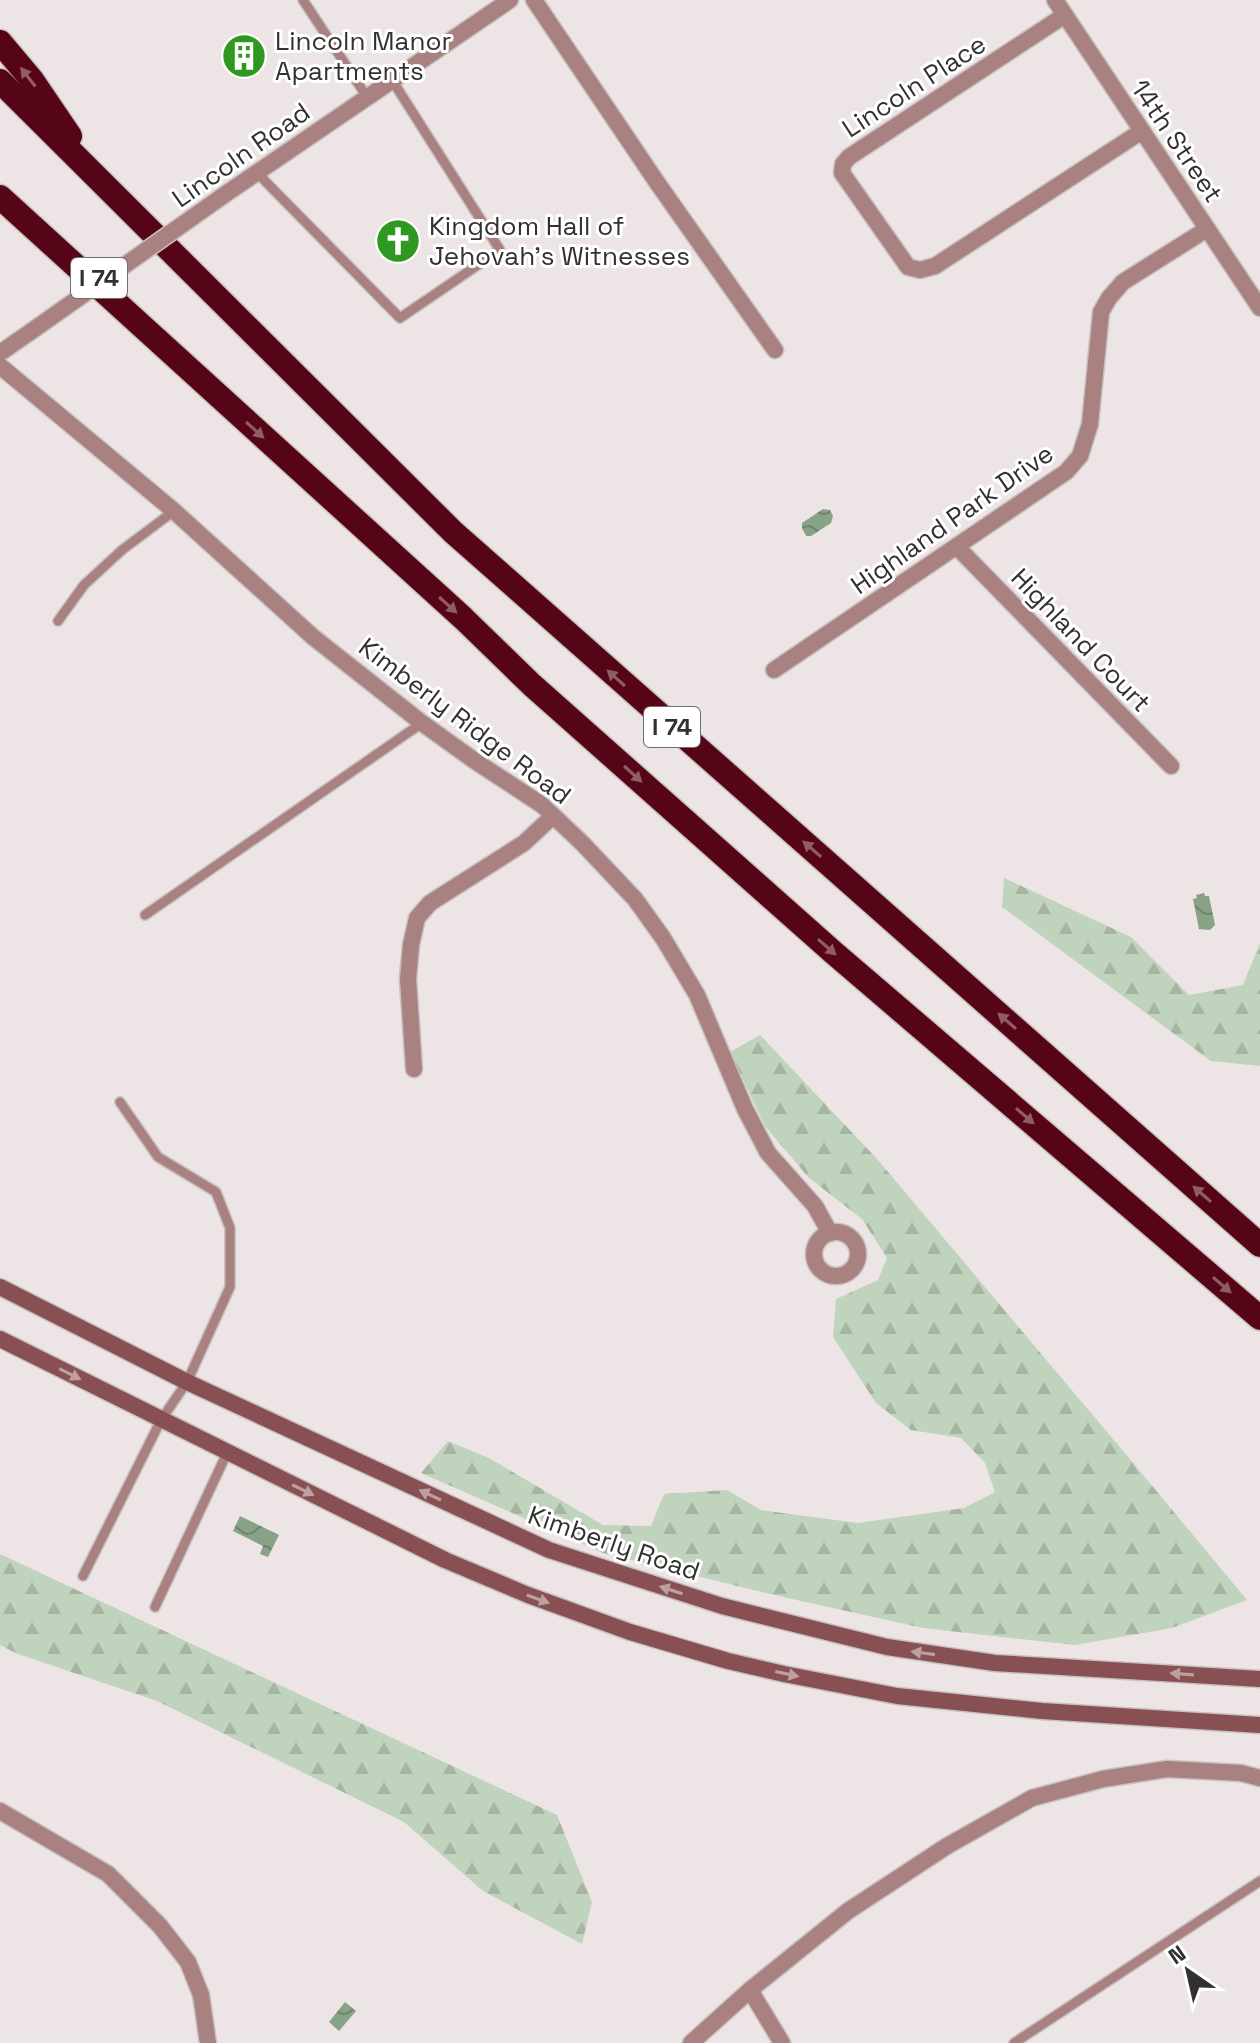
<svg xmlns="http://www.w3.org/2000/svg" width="1260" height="2043" font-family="'Space Grotesk',sans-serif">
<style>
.forest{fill:url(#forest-firs)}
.water{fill:url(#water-waves)}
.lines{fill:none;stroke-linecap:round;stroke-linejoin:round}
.service-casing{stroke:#c8c1c1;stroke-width:12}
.minor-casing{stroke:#c8c1c1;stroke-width:19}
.tertiary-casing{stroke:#c8c1c1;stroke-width:19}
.secondary-casing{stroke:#c8c1c1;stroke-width:19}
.motorway-casing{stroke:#c8c1c1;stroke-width:27}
.service{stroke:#a98181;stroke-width:9}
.minor{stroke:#a98181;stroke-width:16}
.tertiary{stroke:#a98181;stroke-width:16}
.secondary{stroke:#885052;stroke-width:16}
.motorway{stroke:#560516;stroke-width:24}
.tertiary-bridge-casing{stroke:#c8c1c1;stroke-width:19;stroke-linecap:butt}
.tertiary-bridge{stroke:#a98181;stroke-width:16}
.oneway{fill:#915c68}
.oneway2{fill:#be9fa0}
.labels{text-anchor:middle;stroke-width:6;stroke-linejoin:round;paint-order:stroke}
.shield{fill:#fff;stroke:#706e6e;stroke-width:2}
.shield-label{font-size:24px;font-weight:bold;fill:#333030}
.poi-label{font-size:26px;fill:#333030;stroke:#fff;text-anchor:start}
.street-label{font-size:26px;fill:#333030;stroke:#fff}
</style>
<defs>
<pattern id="forest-firs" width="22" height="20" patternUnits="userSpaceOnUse" patternTransform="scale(2)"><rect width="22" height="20" fill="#c0d3bc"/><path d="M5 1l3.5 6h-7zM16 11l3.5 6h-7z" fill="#a5b5a2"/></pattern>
<pattern id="water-waves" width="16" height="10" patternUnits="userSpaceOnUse" patternTransform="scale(2)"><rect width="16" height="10" fill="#88a285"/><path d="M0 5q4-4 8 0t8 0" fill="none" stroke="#70846d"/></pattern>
</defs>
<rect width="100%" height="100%" fill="#ede5e5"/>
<g class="forest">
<path d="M 1004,878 L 1131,937 L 1189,995 L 1243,985 L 1260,943 L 1260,1066 L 1211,1061 L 1002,907 Z"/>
<path d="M 760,1035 L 878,1160 L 1134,1464 L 1247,1600 L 1172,1628 L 1075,1645 L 923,1628 L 774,1595 L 603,1553 L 421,1473 L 448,1441 L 489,1458 L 603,1525 L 651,1526 L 664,1494 L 727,1490 L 761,1510 L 858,1523 L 964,1508 L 995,1492 L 985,1463 L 961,1438 L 911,1430 L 876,1403 L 833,1337 L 836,1299 L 878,1280 L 887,1258 L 862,1219 L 809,1178 L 765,1126 L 730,1052 Z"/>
<path d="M 0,1554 L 557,1815 L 592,1902 L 582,1944 L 483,1891 L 404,1822 L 157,1701 L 18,1654 L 0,1645 Z"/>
</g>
<g class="water">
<path d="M 823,509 L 830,510 L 833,516 L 831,523 L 811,536 L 806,536 L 802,528 L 802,523 Z"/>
<path d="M 1204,893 L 1205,896 L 1209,896 L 1215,925 L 1210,930 L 1199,929 L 1193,899 L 1197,898 L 1196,895 Z"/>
<path d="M 240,1516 L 279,1535 L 268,1557 L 260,1554 L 263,1546 L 233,1531 Z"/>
<path d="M 345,2002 L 356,2011 L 339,2031 L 329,2022 Z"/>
</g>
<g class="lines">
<g class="service-casing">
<g id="service">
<path d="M 303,0 L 367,97"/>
<path d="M 257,173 L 400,318 L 500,250 L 392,80"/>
<path d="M 58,621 L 84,585 L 122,550 L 174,511"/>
<path d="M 145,915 L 422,723"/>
<path d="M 83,1576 L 161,1420 L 187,1382 L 230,1287 L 230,1228 L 216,1192 L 158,1157 L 120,1102"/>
<path d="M 155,1607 L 227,1453"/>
<path d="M 1014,2043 L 1260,1881"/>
</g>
</g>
<g class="minor-casing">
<g id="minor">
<path d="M 534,0 L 656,181 L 775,350"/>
<path d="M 1065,15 L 849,157 L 843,164 L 842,173 L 908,267 L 920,270 L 935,266 L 1142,131"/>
<path d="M 0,366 L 174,511 L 313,637 L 422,723 L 475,761 L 542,805 L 583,844 L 635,899 L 663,938 L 697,995 L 745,1109 L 768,1153 L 815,1206 L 830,1233"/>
<path d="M 957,547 L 1171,766"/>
<path d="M 774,670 L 1066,472 L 1080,456 L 1090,424 L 1101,312 L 1109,298 L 1123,282 L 1207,229"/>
<path d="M 414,1069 L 408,979 L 411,945 L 417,918 L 430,903 L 524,843 L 553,816"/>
<circle cx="836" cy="1254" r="22"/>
<path d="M 0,1811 L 108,1874 L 160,1926 L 188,1962 L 201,1995 L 208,2043"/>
<path d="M 750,1990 L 782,2043"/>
<path d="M 691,2043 L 750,1990 L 848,1911 L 947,1846 L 1032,1798 L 1103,1779 L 1167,1769 L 1241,1773 L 1260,1778"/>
</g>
</g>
<g class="tertiary-casing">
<g id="tertiary">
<path d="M 1055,0 L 1260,308"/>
<path d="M 227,193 L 510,0"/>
<path d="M 0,353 L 36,328"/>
</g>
</g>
<g class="secondary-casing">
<g id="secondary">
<path d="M 0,1287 L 187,1382 L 549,1550 L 722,1606 L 887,1647 L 995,1663 L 1260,1679"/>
<path d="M 0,1339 L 445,1560 L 528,1595 L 630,1632 L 728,1661 L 784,1674 L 897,1696 L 1042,1711 L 1260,1725"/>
</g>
</g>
<g class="motorway-casing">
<g id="motorway">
<path d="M 0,42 L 32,80 L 70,136"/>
<path d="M 0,81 L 453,532 L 1260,1245"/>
<path d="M 0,197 L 463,618 L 532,685 L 834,953 L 1260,1318"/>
</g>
</g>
<use href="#service" class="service"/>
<use href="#minor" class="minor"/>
<use href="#tertiary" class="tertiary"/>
<use href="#secondary" class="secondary"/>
<use href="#motorway" class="motorway"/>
<g class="tertiary-bridge-casing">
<path id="tertiary-bridge" d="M 36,328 L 227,193"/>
</g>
<use href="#tertiary-bridge" class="tertiary-bridge"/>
</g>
<defs><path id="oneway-solid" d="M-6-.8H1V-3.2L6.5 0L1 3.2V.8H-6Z" transform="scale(2)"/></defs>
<g class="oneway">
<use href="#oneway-solid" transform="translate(28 77) rotate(-128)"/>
<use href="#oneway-solid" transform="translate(255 430) rotate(42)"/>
<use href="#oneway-solid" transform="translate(448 605) rotate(42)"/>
<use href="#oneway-solid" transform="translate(616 678) rotate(-138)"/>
<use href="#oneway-solid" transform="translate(633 774) rotate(42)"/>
<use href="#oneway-solid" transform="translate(812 849) rotate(-139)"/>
<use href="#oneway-solid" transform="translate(827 947) rotate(41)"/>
<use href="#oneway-solid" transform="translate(1007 1021) rotate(-139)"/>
<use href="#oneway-solid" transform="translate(1025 1116) rotate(41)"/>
<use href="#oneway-solid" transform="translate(1202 1194) rotate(-139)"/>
<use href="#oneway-solid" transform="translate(1222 1285) rotate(41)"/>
</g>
<g class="oneway2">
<use href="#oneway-solid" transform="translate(70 1374) rotate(27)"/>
<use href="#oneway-solid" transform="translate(303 1490) rotate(26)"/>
<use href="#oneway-solid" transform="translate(430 1495) rotate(-155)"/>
<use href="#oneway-solid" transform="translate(671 1590) rotate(-162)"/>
<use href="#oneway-solid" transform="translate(538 1599) rotate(20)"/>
<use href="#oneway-solid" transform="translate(923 1653) rotate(-172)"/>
<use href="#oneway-solid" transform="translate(787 1674) rotate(12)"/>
<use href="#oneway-solid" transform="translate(1182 1674) rotate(-176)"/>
</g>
<defs>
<g id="building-disc" transform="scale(2.3)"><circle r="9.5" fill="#2f9821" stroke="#fff"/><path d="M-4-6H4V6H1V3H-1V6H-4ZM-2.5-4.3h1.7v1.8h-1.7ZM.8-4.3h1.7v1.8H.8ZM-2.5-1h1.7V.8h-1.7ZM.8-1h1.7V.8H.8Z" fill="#fff"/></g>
<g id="church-disc" transform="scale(2.3)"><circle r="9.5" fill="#2f9821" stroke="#fff"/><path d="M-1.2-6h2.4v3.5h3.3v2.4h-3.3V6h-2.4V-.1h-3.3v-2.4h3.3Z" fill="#fff"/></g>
</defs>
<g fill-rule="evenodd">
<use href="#building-disc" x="244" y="56"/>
<use href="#church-disc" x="398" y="241"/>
</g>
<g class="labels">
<g class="shield">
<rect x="71" y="258" width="56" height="40" rx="6"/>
<rect x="644" y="707" width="56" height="40" rx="6"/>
</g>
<g class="shield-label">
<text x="99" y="286">I 74</text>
<text x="672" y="735">I 74</text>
</g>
<g class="poi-label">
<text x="275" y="50">Lincoln Manor<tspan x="275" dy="30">Apartments</tspan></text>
<text x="429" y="235">Kingdom Hall of<tspan x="429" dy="30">Jehovah's Witnesses</tspan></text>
</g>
<g class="street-label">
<text transform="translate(914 86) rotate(-33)" y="9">Lincoln Place</text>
<text transform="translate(1177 141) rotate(56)" y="9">14th Street</text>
<text transform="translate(241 155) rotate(-35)" y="9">Lincoln Road</text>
<text transform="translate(952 519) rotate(-35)" y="9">Highland Park Drive</text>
<text transform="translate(1081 640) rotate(46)" y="9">Highland Court</text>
<text transform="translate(465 721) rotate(37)" y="9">Kimberly Ridge Road</text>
<text transform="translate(614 1543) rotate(19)" y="9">Kimberly Road</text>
</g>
</g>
<g transform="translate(1188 1971) rotate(326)" stroke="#ffffff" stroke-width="6" paint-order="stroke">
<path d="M0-6L14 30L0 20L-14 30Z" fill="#333030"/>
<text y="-12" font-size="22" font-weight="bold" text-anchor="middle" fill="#333030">N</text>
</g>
</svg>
